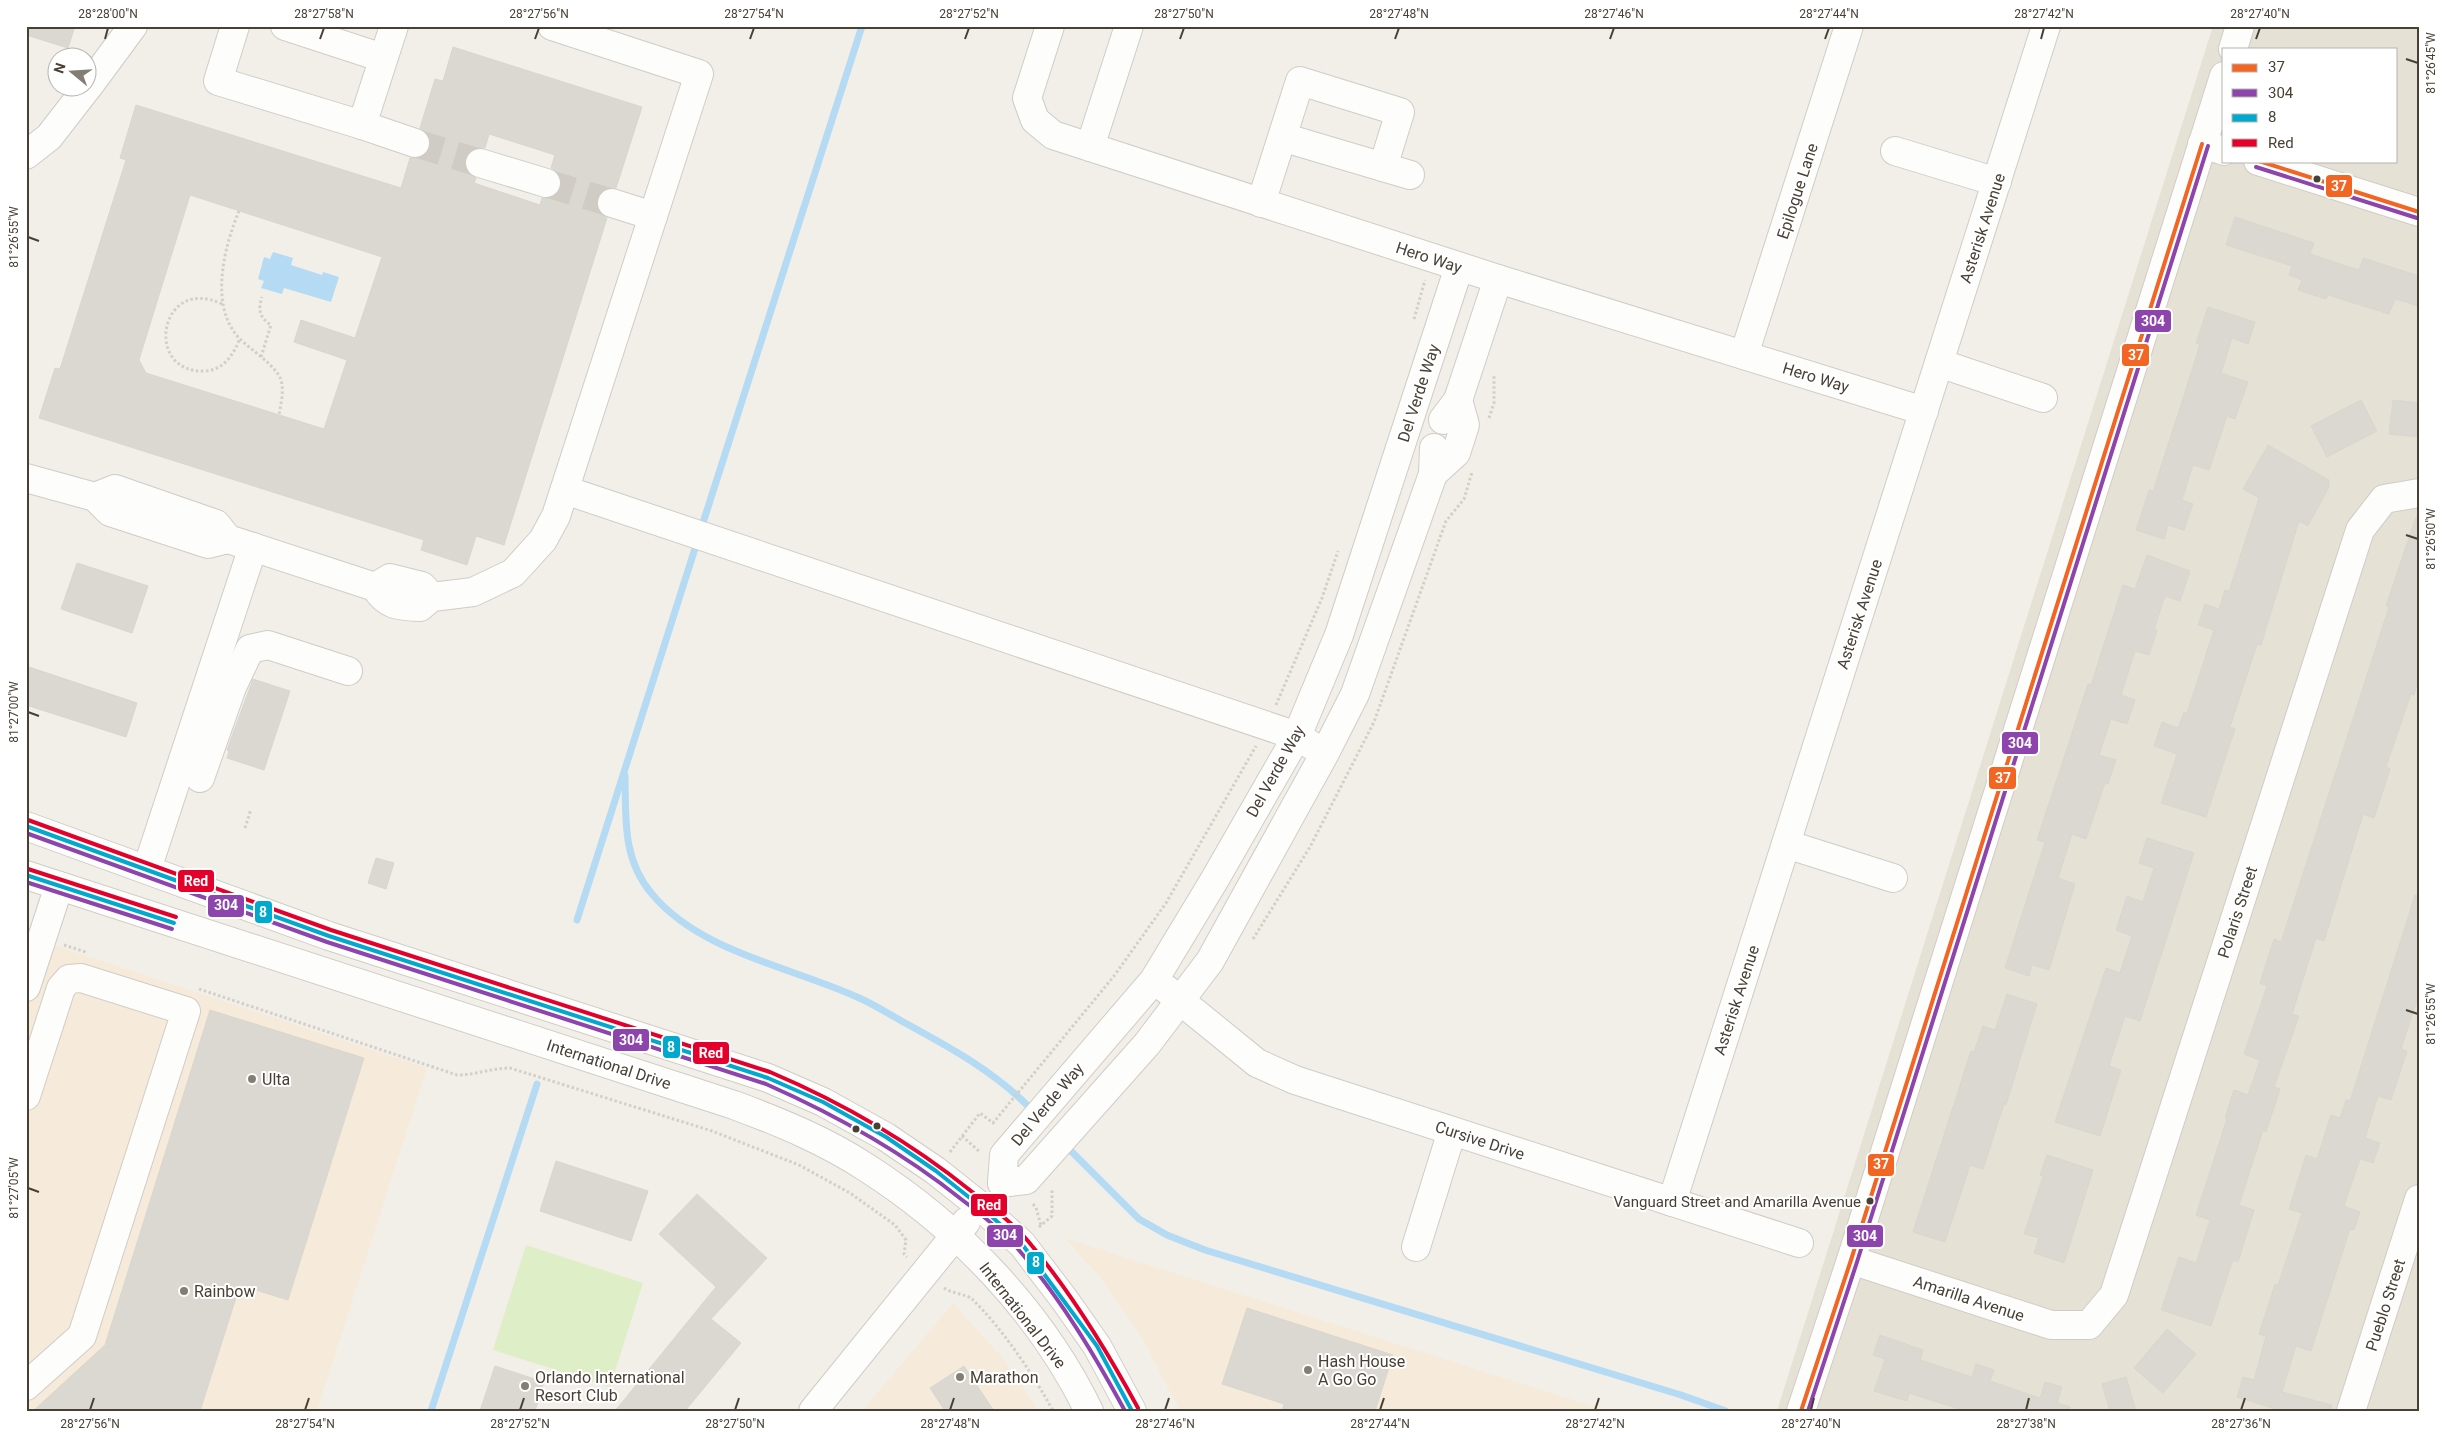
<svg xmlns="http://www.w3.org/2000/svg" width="2445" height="1437" font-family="Roboto,sans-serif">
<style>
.residential{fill:#e6e1d5;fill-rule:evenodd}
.commercial{fill:#f6ebda}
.green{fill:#deeec6}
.water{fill:#b5daf3}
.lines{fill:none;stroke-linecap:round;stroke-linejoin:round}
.stream{stroke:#b5daf3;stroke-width:7}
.building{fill:#dbd8d1;stroke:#dad6ce;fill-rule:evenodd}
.minor-tunnel{stroke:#d0ccc4;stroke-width:28;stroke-dasharray:28 14;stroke-linecap:butt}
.minor-casing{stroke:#d0ccc6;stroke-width:30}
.path{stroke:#d2cfc9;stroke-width:3;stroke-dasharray:2.5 2.5;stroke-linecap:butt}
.minor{stroke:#fdfdfc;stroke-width:28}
.bus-1-casing{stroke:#fff;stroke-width:8}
.bus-2-casing{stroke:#fff;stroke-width:8}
.bus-3-casing{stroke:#fff;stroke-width:8}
.bus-4-casing{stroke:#fff;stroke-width:8}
.bus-1{stroke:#f26522;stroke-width:4}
.bus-2{stroke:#8e44ad;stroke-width:4}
.bus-3{stroke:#00a9ce;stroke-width:4}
.bus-4{stroke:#e4002b;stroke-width:4}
.ticks{fill:none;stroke:#484034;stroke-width:2}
.bus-dot{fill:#484034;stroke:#fff;stroke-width:2}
.poi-dot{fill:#847d73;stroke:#fff;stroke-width:2}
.labels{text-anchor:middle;stroke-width:4;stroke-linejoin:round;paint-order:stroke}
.bus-label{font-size:15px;fill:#484034;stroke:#fff;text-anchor:end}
.street-label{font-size:16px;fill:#484034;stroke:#fff}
.poi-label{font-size:16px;fill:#484034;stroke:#fff;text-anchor:start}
.line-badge{stroke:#fff;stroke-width:2}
.badge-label{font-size:14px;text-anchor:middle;font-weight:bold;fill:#fff}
.neatline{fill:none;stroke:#484034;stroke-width:2}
.ticks-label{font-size:12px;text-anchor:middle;fill:#484034}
</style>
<rect width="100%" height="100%" fill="#f2efe8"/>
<path class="residential" d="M 2213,26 L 2419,26 L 2419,1411 L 1777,1411 ZM 2224,49 L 2396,49 L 2396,161 L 2224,161 Z"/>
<g class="commercial">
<path d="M 26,936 L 427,1068 L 317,1411 L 26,1411 Z"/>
<path d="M 1064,1238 L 1608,1411 L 1180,1411 L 1142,1338 L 1100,1277 Z"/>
<path d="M 953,1303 L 1001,1356 L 1039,1411 L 862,1411 Z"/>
</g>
<path class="green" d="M 526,1245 L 643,1283 L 610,1387 L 493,1350 Z"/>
<path class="water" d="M 273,252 L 293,258 L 291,265 L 322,275 L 323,272 L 339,277 L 331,302 L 284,288 L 282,294 L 261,288 L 264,281 L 258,279 L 264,257 L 270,259 Z"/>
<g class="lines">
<g class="stream">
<path d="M 701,529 L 862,26"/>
<path d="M 625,776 C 626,818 622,859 652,894 C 700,952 791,967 857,997 C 874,1004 890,1015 907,1024 C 951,1048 995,1072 1031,1109"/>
<path d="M 577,920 L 698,539"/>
<path d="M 1068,1148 L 1139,1219 L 1167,1235 L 1205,1250 L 1681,1395 L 1726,1411"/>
<path d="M 431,1411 L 537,1084"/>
</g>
</g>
<g class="building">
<path d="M 26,26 L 75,26 L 68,48 L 26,35 Z"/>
<path d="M 453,47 L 642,107 L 616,188 L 608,188 L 601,192 L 597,198 L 597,207 L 601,214 L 607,218 L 504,545 L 476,536 L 467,565 L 421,550 L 424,540 L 39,418 L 55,368 L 60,369 L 126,160 L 120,158 L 136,105 L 401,188 L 410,158 L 418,158 L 425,155 L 430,148 L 430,139 L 426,132 L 420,128 L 435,79 L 443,81 ZM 489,134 L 555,155 L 551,168 L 558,173 L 561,180 L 561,187 L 557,194 L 550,198 L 542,198 L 540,205 L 474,183 L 476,178 L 468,173 L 465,166 L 465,159 L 470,151 L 477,148 L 485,148 ZM 190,195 L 382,257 L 355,338 L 301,320 L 294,342 L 347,360 L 324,429 L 146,373 L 139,360 Z"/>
<path d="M 2235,217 L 2314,243 L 2310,254 L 2359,270 L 2363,258 L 2419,276 L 2419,306 L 2395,299 L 2389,314 L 2328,295 L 2326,299 L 2298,290 L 2302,280 L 2289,275 L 2292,266 L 2226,245 Z"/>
<path d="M 2208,307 L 2255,322 L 2248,344 L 2232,338 L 2221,373 L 2248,382 L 2235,419 L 2227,416 L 2209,470 L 2193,465 L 2182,500 L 2193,504 L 2184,530 L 2168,525 L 2164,539 L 2136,530 L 2149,490 L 2153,491 L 2182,402 L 2200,344 L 2196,343 Z"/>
<path d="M 2361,400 L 2377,431 L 2327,457 L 2311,426 Z"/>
<path d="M 2393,400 L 2419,403 L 2419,437 L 2389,434 Z"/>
<path d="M 2268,445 L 2329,480 L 2329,487 L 2308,526 L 2299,521 L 2261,645 L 2257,644 L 2230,727 L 2235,729 L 2206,817 L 2161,803 L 2177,754 L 2154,746 L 2162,722 L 2178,728 L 2184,712 L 2187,713 L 2214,630 L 2198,625 L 2205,604 L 2219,609 L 2225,590 L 2229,591 L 2259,498 L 2243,489 Z"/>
<path d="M 2416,517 L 2419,517 L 2419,679 L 2414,695 L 2411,694 L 2386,767 L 2390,769 L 2374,818 L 2363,814 L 2324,941 L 2316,938 L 2292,1014 L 2299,1016 L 2274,1087 L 2280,1089 L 2266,1132 L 2263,1130 L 2239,1205 L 2254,1210 L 2238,1262 L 2233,1260 L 2211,1326 L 2161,1310 L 2179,1257 L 2196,1263 L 2210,1220 L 2196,1215 L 2227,1119 L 2225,1118 L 2234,1090 L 2248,1095 L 2260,1060 L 2244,1054 L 2267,986 L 2260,983 L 2274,939 L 2281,942 L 2389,607 L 2386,606 Z"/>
<path d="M 2147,555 L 2190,571 L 2180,601 L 2165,596 L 2154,629 L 2157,630 L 2149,655 L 2135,651 L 2121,695 L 2135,700 L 2127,724 L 2111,719 L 2099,755 L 2116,760 L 2108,784 L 2105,783 L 2086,839 L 2072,834 L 2058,878 L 2075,884 L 2049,970 L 2032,965 L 2029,976 L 2005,968 L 2045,842 L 2037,840 L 2088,684 L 2091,685 L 2123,585 L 2135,589 Z"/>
<path d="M 77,563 L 148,586 L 132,633 L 61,609 Z"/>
<path d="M 26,666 L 137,703 L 126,737 L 26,705 Z"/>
<path d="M 253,679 L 290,691 L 264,770 L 227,758 L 229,751 L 227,750 Z"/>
<path d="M 2147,838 L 2194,853 L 2140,1021 L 2125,1016 L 2109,1066 L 2121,1070 L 2100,1136 L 2055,1122 L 2106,968 L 2120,973 L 2132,936 L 2116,930 L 2127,896 L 2143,902 L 2154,868 L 2139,863 Z"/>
<path d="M 376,858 L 394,863 L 386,889 L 368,883 Z"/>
<path d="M 2415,895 L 2419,896 L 2419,994 L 2401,1049 L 2407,1051 L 2391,1100 L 2378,1096 L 2365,1138 L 2380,1143 L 2373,1163 L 2360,1159 L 2344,1206 L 2360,1212 L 2354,1230 L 2350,1229 L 2311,1351 L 2296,1346 L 2282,1392 L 2332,1405 L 2331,1411 L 2282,1411 L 2237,1397 L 2243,1377 L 2254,1380 L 2266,1336 L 2259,1334 L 2275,1284 L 2278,1285 L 2302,1213 L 2289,1209 L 2306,1155 L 2317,1159 L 2331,1115 L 2340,1118 L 2346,1100 L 2350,1101 Z"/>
<path d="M 2007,994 L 2037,1004 L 2006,1105 L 2004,1104 L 1983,1169 L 1970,1165 L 1945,1242 L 1913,1232 L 1971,1051 L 1974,1052 L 1983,1026 L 1995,1030 Z"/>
<path d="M 210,1010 L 364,1058 L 288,1300 L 240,1285 L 200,1411 L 33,1411 L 105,1345 Z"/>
<path d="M 2047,1155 L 2093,1170 L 2064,1263 L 2034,1253 L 2039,1238 L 2024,1234 L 2043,1176 L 2040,1175 Z"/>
<path d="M 556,1161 L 648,1191 L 631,1241 L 540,1211 Z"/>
<path d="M 697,1194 L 767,1258 L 711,1319 L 741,1343 L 685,1411 L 615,1411 L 716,1287 L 659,1234 Z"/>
<path d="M 1247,1308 L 1393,1355 L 1375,1411 L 1282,1411 L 1284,1404 L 1222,1384 Z"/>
<path d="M 2167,1329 L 2196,1354 L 2163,1393 L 2134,1368 Z"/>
<path d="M 1880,1335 L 1923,1350 L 1920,1360 L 1972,1377 L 1976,1364 L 1994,1370 L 1990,1381 L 2040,1398 L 2045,1382 L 2062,1387 L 2057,1403 L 2070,1407 L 2069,1411 L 1965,1411 L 1909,1393 L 1907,1401 L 1874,1391 L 1885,1359 L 1873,1355 Z"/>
<path d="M 495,1366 L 544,1382 L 535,1411 L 480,1411 Z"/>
<path d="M 964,1366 L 994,1411 L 945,1411 L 930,1388 Z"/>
<path d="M 2126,1377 L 2136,1411 L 2110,1411 L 2102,1384 Z"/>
</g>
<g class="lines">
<g class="minor-tunnel">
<path d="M 415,143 L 480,163"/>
<path d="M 546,183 L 612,203"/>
</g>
<g class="minor-casing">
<g id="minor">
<path d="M 235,26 L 218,81 L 362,125 L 394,26"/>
<path d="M 285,26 L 383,58"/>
<path d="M 1050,26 L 1027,98 L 1035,120 L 1053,135 L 1498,279 L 1924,411"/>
<path d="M 2233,49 L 2240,26"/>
<path d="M 88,87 L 133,26"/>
<path d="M 362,125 L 415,143"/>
<path d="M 2202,144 L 2224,151"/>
<path d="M 1090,147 L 1129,26"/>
<path d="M 1895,151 L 1997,182"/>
<path d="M 26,155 L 49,137 L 87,88"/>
<path d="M 2258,161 L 2419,212"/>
<path d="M 480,163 L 546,183"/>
<path d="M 1383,167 L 1410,175"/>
<path d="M 612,203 L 653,216"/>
<path d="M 1261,203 L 1300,81 L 1400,112 L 1383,167 L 1282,137"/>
<path d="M 1744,355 L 1849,26"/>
<path d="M 1939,363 L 2043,398"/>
<path d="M 1443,420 L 1458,400 L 1498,279"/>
<path d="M 1433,474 L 1456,453 L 1465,425 L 1458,400"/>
<path d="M 26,478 L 95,497 L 110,512 L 208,544 L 228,539"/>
<path d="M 565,490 L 1297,736 L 1311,745"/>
<path d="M 95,497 L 115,489 L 216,524 L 228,539 L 375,587 C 387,606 398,606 420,607 L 432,597 L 473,592 L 513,573 L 543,540 L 556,516 L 699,74 L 552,26"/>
<path d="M 375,587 L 390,578 L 422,586 L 432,597"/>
<path d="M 200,778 L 232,687 L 250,649 L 268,645 L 348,671"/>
<path d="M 26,826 L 329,936 L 768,1078 L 823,1102 L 886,1137 L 936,1171 L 980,1206 L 1022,1244 L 1064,1299 L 1097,1346 L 1132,1411"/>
<path d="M 1786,844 L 1893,878"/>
<path d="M 147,869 L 253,547"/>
<path d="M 26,875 L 734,1105 C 780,1122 826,1141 867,1168 C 959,1227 1041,1312 1089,1411"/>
<path d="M 26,987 L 59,886"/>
<path d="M 1166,989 L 1257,1063 L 1295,1080 L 1799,1243"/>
<path d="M 26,1096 L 61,988 L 69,979 L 81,978 L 186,1011 L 82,1336 L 26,1386"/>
<path d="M 1002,1183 L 1004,1155 L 1154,980 L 1215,879 L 1297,736 L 1339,635 L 1459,267"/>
<path d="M 1002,1183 L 1026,1180 L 1147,1044 L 1210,961 L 1325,753 L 1355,694 L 1433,474 L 1434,448"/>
<path d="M 1672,1202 L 2046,26"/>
<path d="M 1416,1247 L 1452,1131"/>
<path d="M 1851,1260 L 2051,1325 L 2089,1325 L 2114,1295 L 2360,530 L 2384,499 L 2419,493"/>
<path d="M 813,1411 L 966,1222"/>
<path d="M 1801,1411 L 1851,1260 L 2224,76"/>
<path d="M 2351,1411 L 2419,1199"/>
</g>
</g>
<g class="path">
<path d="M 239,211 C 224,247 209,306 239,338 C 251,350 268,360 278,374 C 286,385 281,403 279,415"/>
<path d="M 222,304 C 159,274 143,374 205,371 C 224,370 234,354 240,338"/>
<path d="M 1414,319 L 1425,280"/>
<path d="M 261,357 L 271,325 C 259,317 258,310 262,297"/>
<path d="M 1489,418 L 1494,403 L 1494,375"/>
<path d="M 1276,705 L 1322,598 L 1338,551"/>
<path d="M 245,828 L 251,809"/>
<path d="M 1253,939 L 1310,847 L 1374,722 L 1446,521 L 1464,499 L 1472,472"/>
<path d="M 64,945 L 86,952"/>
<path d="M 199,989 L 457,1075 C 476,1075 492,1068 510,1068 L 712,1131 L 799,1165 L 850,1193 L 895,1225 L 906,1240 L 904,1254 L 907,1257"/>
<path d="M 962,1136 L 980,1152"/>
<path d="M 950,1152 L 980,1113 L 993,1123 L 1114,976 L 1166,903 L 1256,746"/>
<path d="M 1033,1204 L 1036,1208 L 1041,1225"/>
<path d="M 1039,1227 L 1052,1216 L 1052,1189"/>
<path d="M 944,1288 C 953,1294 966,1294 972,1299 C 1001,1327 1034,1375 1053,1411"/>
</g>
<use href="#minor" class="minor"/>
<g class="bus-1-casing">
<g id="bus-1">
<path d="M 2259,161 L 2419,212"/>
<path d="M 1801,1411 L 1851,1260 L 2202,144"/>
</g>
</g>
<g class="bus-2-casing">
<g id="bus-2">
<path d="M 2256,167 L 2417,218"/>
<path d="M 26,833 L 327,942 L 766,1084 C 836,1115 901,1151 961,1199 C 981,1214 1002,1231 1018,1249 C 1061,1299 1094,1354 1125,1411"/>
<path d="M 26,882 L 172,929"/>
<path d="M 1808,1411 L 1857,1262 L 2208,146"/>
</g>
</g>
<g class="bus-3-casing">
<g id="bus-3">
<path d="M 26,826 L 329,936 L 768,1078 L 823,1102 L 886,1137 L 936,1171 L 980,1206 L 1022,1244 L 1097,1346 L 1132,1411"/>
<path d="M 26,875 L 174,923"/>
</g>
</g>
<g class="bus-4-casing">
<g id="bus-4">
<path d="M 28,820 L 331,930 L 770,1072 C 843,1103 909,1141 971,1191 C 990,1206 1012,1222 1028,1241 C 1071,1292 1106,1349 1138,1408"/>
<path d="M 28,869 L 176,917"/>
</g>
</g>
<use href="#bus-1" class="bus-1"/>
<use href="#bus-2" class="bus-2"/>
<use href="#bus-3" class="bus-3"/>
<use href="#bus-4" class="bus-4"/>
</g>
<path class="ticks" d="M 105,39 L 108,28M 320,39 L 324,28M 535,39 L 539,28M 750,39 L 754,28M 965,39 L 969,28M 1180,39 L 1184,28M 1395,39 L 1399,28M 1610,39 L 1614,28M 1825,39 L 1829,28M 2041,39 L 2044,28M 2256,39 L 2260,28M 2406,59 L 2418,63M 28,237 L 39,241M 2406,535 L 2418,539M 28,712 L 39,716M 2406,1010 L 2418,1014M 28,1188 L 39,1192M 90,1410 L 94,1398M 305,1410 L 309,1398M 520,1410 L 524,1398M 735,1410 L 739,1398M 950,1410 L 954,1398M 1165,1410 L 1169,1398M 1380,1410 L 1384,1398M 1595,1410 L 1599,1398M 1811,1410 L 1814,1398M 2026,1410 L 2029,1398M 2241,1410 L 2245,1398"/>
<g class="bus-dot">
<circle cx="2317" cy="179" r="4.5"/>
<circle cx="877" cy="1126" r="4.5"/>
<circle cx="856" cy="1129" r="4.5"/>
<circle cx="1870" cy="1201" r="4.5"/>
</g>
<g class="poi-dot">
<circle cx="252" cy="1079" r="5"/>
<circle cx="184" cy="1291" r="5"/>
<circle cx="1308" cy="1370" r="5"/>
<circle cx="960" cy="1377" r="5"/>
<circle cx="525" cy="1386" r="5"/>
</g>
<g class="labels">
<g class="bus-label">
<text x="1861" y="1207">Vanguard Street and Amarilla Avenue</text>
</g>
<g class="street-label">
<text transform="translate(1797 191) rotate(-72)" y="6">Epilogue Lane</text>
<text transform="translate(1982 228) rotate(-72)" y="6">Asterisk Avenue</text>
<text transform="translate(1429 257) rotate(18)" y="6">Hero Way</text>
<text transform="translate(1816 377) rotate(17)" y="6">Hero Way</text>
<text transform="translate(1418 393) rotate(-72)" y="6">Del Verde Way</text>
<text transform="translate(1859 614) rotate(-72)" y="6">Asterisk Avenue</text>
<text transform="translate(1275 771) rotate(-61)" y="6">Del Verde Way</text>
<text transform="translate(2237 912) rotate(-72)" y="6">Polaris Street</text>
<text transform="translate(1736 1000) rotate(-72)" y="6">Asterisk Avenue</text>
<text transform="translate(609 1064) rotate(18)" y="6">International Drive</text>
<text transform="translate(1047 1104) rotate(-50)" y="6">Del Verde Way</text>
<text transform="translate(1480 1140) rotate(18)" y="6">Cursive Drive</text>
<text transform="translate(1969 1298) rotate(18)" y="6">Amarilla Avenue</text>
<text transform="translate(2385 1305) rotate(-72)" y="6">Pueblo Street</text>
<text transform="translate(1023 1315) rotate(52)" y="6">International Drive</text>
</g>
<g class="poi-label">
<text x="262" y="1085">Ulta</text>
<text x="194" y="1297">Rainbow</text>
<text x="1318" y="1367">Hash House<tspan x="1318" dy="18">A Go Go</tspan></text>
<text x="535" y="1383">Orlando International<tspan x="535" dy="18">Resort Club</tspan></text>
<text x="970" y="1383">Marathon</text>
</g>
</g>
<g class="line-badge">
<rect x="2325" y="174" width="28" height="24" rx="5" fill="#f26522"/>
<rect x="2134" y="309" width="38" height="24" rx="5" fill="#8e44ad"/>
<rect x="2121" y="343" width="29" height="24" rx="5" fill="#f26522"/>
<rect x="2001" y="731" width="38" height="24" rx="5" fill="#8e44ad"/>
<rect x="1988" y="766" width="29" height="24" rx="5" fill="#f26522"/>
<rect x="177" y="869" width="38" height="24" rx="5" fill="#e4002b"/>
<rect x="207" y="894" width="38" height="24" rx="5" fill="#8e44ad"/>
<rect x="254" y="900" width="19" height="24" rx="5" fill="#00a9ce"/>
<rect x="612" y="1028" width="38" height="24" rx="5" fill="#8e44ad"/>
<rect x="662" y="1035" width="19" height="24" rx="5" fill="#00a9ce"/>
<rect x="692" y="1041" width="38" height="24" rx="5" fill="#e4002b"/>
<rect x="1867" y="1153" width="28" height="24" rx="5" fill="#f26522"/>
<rect x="970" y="1193" width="38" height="24" rx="5" fill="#e4002b"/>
<rect x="986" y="1224" width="38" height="24" rx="5" fill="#8e44ad"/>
<rect x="1846" y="1224" width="38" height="24" rx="5" fill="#8e44ad"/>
<rect x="1026" y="1251" width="19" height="24" rx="5" fill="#00a9ce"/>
</g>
<g class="badge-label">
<text x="2339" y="191">37</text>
<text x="2153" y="326">304</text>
<text x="2136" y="360">37</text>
<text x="2020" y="748">304</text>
<text x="2003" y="783">37</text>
<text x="196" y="886">Red</text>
<text x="226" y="910">304</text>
<text x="263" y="917">8</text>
<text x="631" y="1045">304</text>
<text x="671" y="1052">8</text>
<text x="711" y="1058">Red</text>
<text x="1881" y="1169">37</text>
<text x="989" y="1210">Red</text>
<text x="1005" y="1240">304</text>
<text x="1865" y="1241">304</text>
<text x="1036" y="1267">8</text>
</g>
<rect width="2445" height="1437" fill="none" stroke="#ffffff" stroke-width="55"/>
<rect x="2222" y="48" width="175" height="115" fill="#ffffff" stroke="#b6b3ae"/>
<rect x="2232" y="64" width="25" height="8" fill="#f26522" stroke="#b6b3ae"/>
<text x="2268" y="72" font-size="15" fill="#484034">37</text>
<rect x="2232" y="89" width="25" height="8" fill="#8e44ad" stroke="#b6b3ae"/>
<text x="2268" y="98" font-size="15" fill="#484034">304</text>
<rect x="2232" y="114" width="25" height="8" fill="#00a9ce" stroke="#b6b3ae"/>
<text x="2268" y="122" font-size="15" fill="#484034">8</text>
<rect x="2232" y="139" width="25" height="8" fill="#e4002b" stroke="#b6b3ae"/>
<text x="2268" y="148" font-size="15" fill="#484034">Red</text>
<g transform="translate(72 72) rotate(288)"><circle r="24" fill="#ffffff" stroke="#b6b3ae"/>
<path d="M0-4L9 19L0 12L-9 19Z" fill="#847d73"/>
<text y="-8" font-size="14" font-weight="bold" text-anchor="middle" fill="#484034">N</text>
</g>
<rect x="28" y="28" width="2390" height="1382" class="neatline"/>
<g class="ticks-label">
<text x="108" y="18">28°28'00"N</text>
<text x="324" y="18">28°27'58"N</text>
<text x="539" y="18">28°27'56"N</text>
<text x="754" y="18">28°27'54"N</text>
<text x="969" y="18">28°27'52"N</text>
<text x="1184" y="18">28°27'50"N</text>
<text x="1399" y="18">28°27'48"N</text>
<text x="1614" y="18">28°27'46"N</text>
<text x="1829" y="18">28°27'44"N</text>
<text x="2044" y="18">28°27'42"N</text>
<text x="2260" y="18">28°27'40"N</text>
<text transform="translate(2431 63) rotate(-90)" y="4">81°26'45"W</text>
<text transform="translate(14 237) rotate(-90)" y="4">81°26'55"W</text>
<text transform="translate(2431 539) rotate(-90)" y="4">81°26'50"W</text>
<text transform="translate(14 712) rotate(-90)" y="4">81°27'00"W</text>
<text transform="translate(2431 1014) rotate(-90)" y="4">81°26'55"W</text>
<text transform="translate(14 1188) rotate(-90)" y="4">81°27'05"W</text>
<text x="90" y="1428">28°27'56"N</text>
<text x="305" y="1428">28°27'54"N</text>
<text x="520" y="1428">28°27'52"N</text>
<text x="735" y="1428">28°27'50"N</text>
<text x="950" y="1428">28°27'48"N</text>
<text x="1165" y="1428">28°27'46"N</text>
<text x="1380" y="1428">28°27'44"N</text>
<text x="1595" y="1428">28°27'42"N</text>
<text x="1811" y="1428">28°27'40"N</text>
<text x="2026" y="1428">28°27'38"N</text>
<text x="2241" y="1428">28°27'36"N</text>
</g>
</svg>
